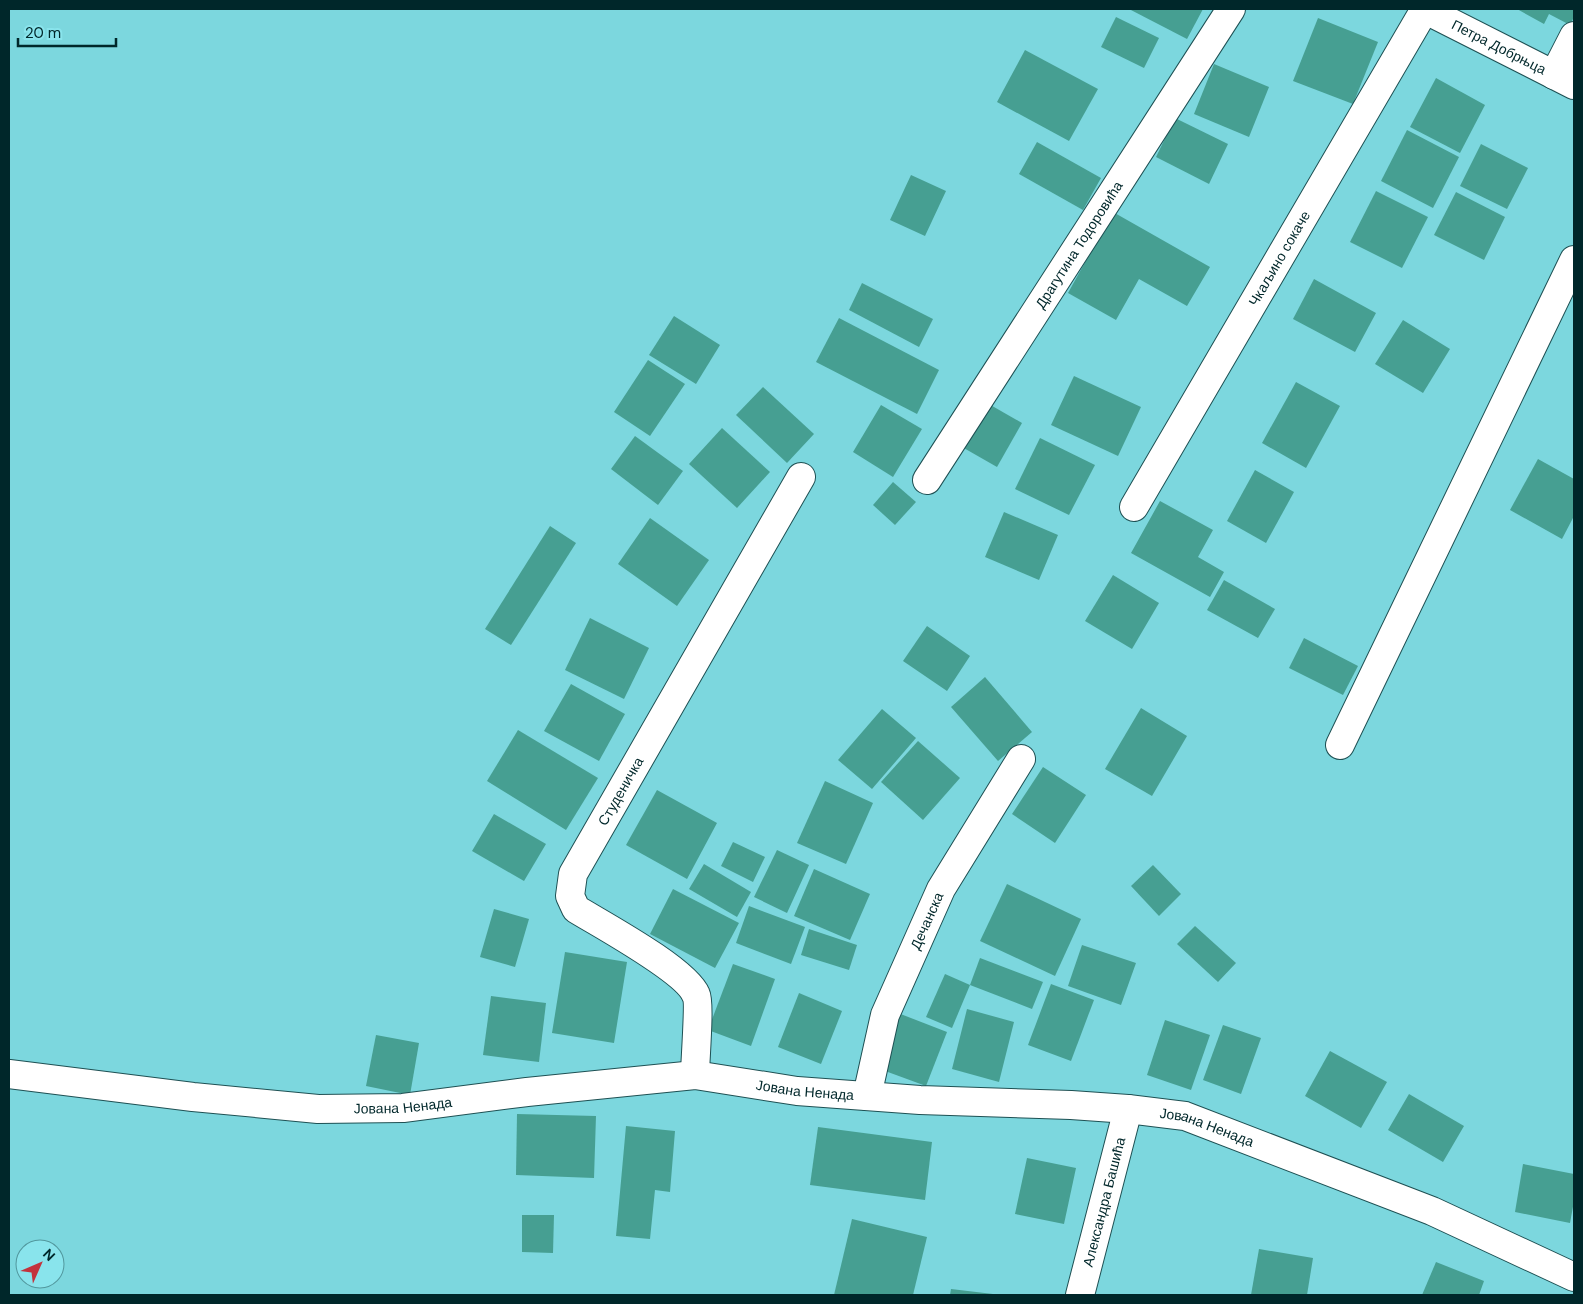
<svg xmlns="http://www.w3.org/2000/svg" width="1583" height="1304" font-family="'DM Sans',sans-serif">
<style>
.building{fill:#469f92}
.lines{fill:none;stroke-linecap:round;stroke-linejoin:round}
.minor-casing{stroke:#1e5053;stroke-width:30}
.minor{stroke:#fff;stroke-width:28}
.labels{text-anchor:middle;stroke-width:4;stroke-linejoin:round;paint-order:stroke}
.street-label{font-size:14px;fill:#00272a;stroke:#89e4ec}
</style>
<rect width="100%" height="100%" fill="#7cd7de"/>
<g class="building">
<path d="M 1129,9 L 1203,9 L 1187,39 Z"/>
<path d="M 1517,9 L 1574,9 L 1574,17 L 1570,25 L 1549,14 L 1544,24 Z"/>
<path d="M 1116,17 L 1159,38 L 1144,68 L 1101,47 Z"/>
<path d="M 1318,18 L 1378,42 L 1353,104 L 1293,81 Z"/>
<path d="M 1025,50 L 1098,89 L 1069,141 L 997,102 Z"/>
<path d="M 1214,64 L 1269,87 L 1249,137 L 1194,114 Z"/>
<path d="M 1436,78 L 1485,105 L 1460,153 L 1410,127 Z"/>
<path d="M 1175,118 L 1228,144 L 1209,184 L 1156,157 Z"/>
<path d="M 1407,130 L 1459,157 L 1433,208 L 1381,181 Z"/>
<path d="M 1037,142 L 1101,178 L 1083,210 L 1019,174 Z"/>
<path d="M 1481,144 L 1528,168 L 1507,209 L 1460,186 Z"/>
<path d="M 911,175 L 946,191 L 925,236 L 890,220 Z"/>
<path d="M 1376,191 L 1428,217 L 1402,268 L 1350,242 Z"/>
<path d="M 1456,192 L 1505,217 L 1484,260 L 1434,235 Z"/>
<path d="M 1113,212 L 1210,267 L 1187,306 L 1139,279 L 1116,320 L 1068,293 Z"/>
<path d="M 1314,279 L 1376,313 L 1355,352 L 1293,319 Z"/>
<path d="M 862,283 L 933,319 L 919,347 L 849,310 Z"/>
<path d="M 674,316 L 720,345 L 696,384 L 649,355 Z"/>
<path d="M 839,318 L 939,370 L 917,414 L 816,362 Z"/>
<path d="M 1403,320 L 1450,349 L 1423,393 L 1375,364 Z"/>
<path d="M 648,360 L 685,384 L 650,436 L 614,412 Z"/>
<path d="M 1074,376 L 1141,407 L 1118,456 L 1051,425 Z"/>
<path d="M 1296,382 L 1340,406 L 1306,468 L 1262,443 Z"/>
<path d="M 763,387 L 814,434 L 787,463 L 736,415 Z"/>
<path d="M 987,403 L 1022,423 L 997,467 L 962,447 Z"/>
<path d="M 881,405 L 922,429 L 893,477 L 853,452 Z"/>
<path d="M 722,428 L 770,472 L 737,508 L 689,464 Z"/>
<path d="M 635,436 L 683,471 L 658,505 L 611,469 Z"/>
<path d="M 1040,438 L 1095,465 L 1069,515 L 1015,489 Z"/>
<path d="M 1538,459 L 1574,479 L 1574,516 L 1562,539 L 1510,510 Z"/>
<path d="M 1255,470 L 1294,492 L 1266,543 L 1227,521 Z"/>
<path d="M 893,482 L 916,502 L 895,525 L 873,505 Z"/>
<path d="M 1160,501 L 1213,530 L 1198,557 L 1224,572 L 1210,597 L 1131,553 Z"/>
<path d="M 1004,512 L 1058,535 L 1039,580 L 985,557 Z"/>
<path d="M 650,518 L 709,560 L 677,606 L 618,564 Z"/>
<path d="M 550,526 L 576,543 L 511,645 L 485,629 Z"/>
<path d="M 1113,575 L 1159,603 L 1132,649 L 1085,621 Z"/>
<path d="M 1224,580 L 1275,609 L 1258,638 L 1207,610 Z"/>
<path d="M 590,618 L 649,648 L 624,699 L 565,670 Z"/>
<path d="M 927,626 L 970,656 L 947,691 L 903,661 Z"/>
<path d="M 1304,638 L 1358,666 L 1343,695 L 1289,668 Z"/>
<path d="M 985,677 L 1032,732 L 998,761 L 951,707 Z"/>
<path d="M 571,684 L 625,714 L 599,761 L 544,731 Z"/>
<path d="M 1141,708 L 1187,736 L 1152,796 L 1105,769 Z"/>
<path d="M 882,709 L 916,738 L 872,789 L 838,760 Z"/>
<path d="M 518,730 L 598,778 L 566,830 L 487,781 Z"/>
<path d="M 918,741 L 960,778 L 923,820 L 881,782 Z"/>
<path d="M 1043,767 L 1086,795 L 1055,843 L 1012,814 Z"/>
<path d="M 825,781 L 873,803 L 846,864 L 797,843 Z"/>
<path d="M 657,790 L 717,823 L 687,879 L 626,845 Z"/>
<path d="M 494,814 L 546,844 L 524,881 L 472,851 Z"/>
<path d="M 733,842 L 765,857 L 753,882 L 721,866 Z"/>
<path d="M 777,850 L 809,865 L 787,913 L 754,897 Z"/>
<path d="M 704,864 L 751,892 L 737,917 L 689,889 Z"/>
<path d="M 1153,865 L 1181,894 L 1159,916 L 1131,886 Z"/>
<path d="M 814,869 L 870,894 L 850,940 L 794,916 Z"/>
<path d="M 1007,884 L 1081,919 L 1055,976 L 980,941 Z"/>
<path d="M 673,889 L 739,923 L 715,968 L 650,934 Z"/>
<path d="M 749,906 L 805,927 L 791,964 L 736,943 Z"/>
<path d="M 494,909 L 529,919 L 515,967 L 480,957 Z"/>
<path d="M 1195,926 L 1236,963 L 1218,982 L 1177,944 Z"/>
<path d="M 809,929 L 857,945 L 849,970 L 801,955 Z"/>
<path d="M 1082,945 L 1136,963 L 1121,1005 L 1068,986 Z"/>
<path d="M 565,952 L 627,962 L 614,1043 L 552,1033 Z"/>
<path d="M 980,958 L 1043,982 L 1032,1009 L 970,985 Z"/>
<path d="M 733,964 L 775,979 L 751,1046 L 708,1030 Z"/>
<path d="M 945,974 L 970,985 L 952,1028 L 926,1017 Z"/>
<path d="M 1051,984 L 1094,1000 L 1071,1061 L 1028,1045 Z"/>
<path d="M 799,993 L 842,1011 L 821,1064 L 778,1047 Z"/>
<path d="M 491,996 L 546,1003 L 539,1062 L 483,1055 Z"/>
<path d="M 967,1009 L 1014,1022 L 999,1082 L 952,1069 Z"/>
<path d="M 898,1013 L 947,1032 L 926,1086 L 877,1068 Z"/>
<path d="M 1165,1020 L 1210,1035 L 1191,1090 L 1147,1075 Z"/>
<path d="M 1223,1025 L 1261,1038 L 1241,1094 L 1203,1080 Z"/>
<path d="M 376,1035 L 419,1043 L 410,1095 L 366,1086 Z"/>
<path d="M 1330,1051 L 1387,1082 L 1361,1128 L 1305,1096 Z"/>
<path d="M 1409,1094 L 1464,1126 L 1443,1162 L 1388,1130 Z"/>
<path d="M 517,1114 L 596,1116 L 594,1178 L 516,1175 Z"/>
<path d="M 626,1126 L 675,1131 L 670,1192 L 655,1190 L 650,1239 L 616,1236 Z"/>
<path d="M 818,1127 L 932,1142 L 925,1200 L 810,1185 Z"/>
<path d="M 1027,1158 L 1076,1168 L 1064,1224 L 1015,1214 Z"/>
<path d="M 1523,1164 L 1574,1174 L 1574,1201 L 1570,1223 L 1515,1212 Z"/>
<path d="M 522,1215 L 554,1215 L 553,1253 L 522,1252 Z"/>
<path d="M 852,1219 L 927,1237 L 913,1295 L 834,1295 Z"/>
<path d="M 1259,1249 L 1313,1258 L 1307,1295 L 1251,1295 Z"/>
<path d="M 1436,1262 L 1484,1281 L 1479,1295 L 1422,1295 Z"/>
<path d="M 951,1289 L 993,1294 L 993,1295 L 950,1295 Z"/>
</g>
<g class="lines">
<g class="minor-casing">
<g id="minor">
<path id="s1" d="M 1424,9 L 1574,85"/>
<path d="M 1554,75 L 1574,36"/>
<path id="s2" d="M 927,480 L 1231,9"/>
<path id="s3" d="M 1134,507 L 1425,9"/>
<path d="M 1340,745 L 1574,260"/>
<path id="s4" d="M 9,1074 L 193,1097 L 318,1109 L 403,1108 L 527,1092 L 695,1075 L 797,1091 L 920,1100 L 1071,1105 L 1128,1109 L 1185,1116 L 1432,1211 L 1574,1277"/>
<path id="s5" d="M 695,1075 C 695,1062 700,1003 696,995 C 686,970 602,925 576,909 L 570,896 L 573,874 L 801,477"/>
<path id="s6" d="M 867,1096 L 885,1015 L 941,889 L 1021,759"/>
<path id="s7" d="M 1080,1295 L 1128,1109"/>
</g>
</g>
<use href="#minor" class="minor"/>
</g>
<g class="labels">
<g class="street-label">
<text dy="5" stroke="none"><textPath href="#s1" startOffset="84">Петра Добрњца</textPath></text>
<text dy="5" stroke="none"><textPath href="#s2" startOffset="280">Драгутина Тодоровића</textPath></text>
<text dy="5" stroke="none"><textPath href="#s3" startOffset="288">Чкаљино сокаче</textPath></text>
<text dy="5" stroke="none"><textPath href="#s5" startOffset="361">Студеничка</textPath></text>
<text dy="5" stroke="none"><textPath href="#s6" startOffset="186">Дечанска</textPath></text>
<text dy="5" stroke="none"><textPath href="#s4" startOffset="801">Јована Ненада</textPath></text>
<text dy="5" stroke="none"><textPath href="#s4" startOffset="396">Јована Ненада</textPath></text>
<text dy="5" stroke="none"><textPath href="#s4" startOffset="1206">Јована Ненада</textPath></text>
<text dy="5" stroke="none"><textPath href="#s7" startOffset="96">Александра Башића</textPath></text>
</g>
</g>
<rect width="1583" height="1304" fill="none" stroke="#00272a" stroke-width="20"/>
<g transform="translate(40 1264) rotate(45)"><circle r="24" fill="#89e4ec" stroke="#52989e"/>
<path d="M0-4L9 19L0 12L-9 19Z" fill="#c3333c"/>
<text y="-8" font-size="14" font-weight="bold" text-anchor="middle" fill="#00272a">N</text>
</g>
<path d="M18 38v8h98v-8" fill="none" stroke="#00272a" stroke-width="2.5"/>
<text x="25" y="38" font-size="15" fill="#00272a" stroke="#89e4ec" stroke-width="4" paint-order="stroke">20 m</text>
</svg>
